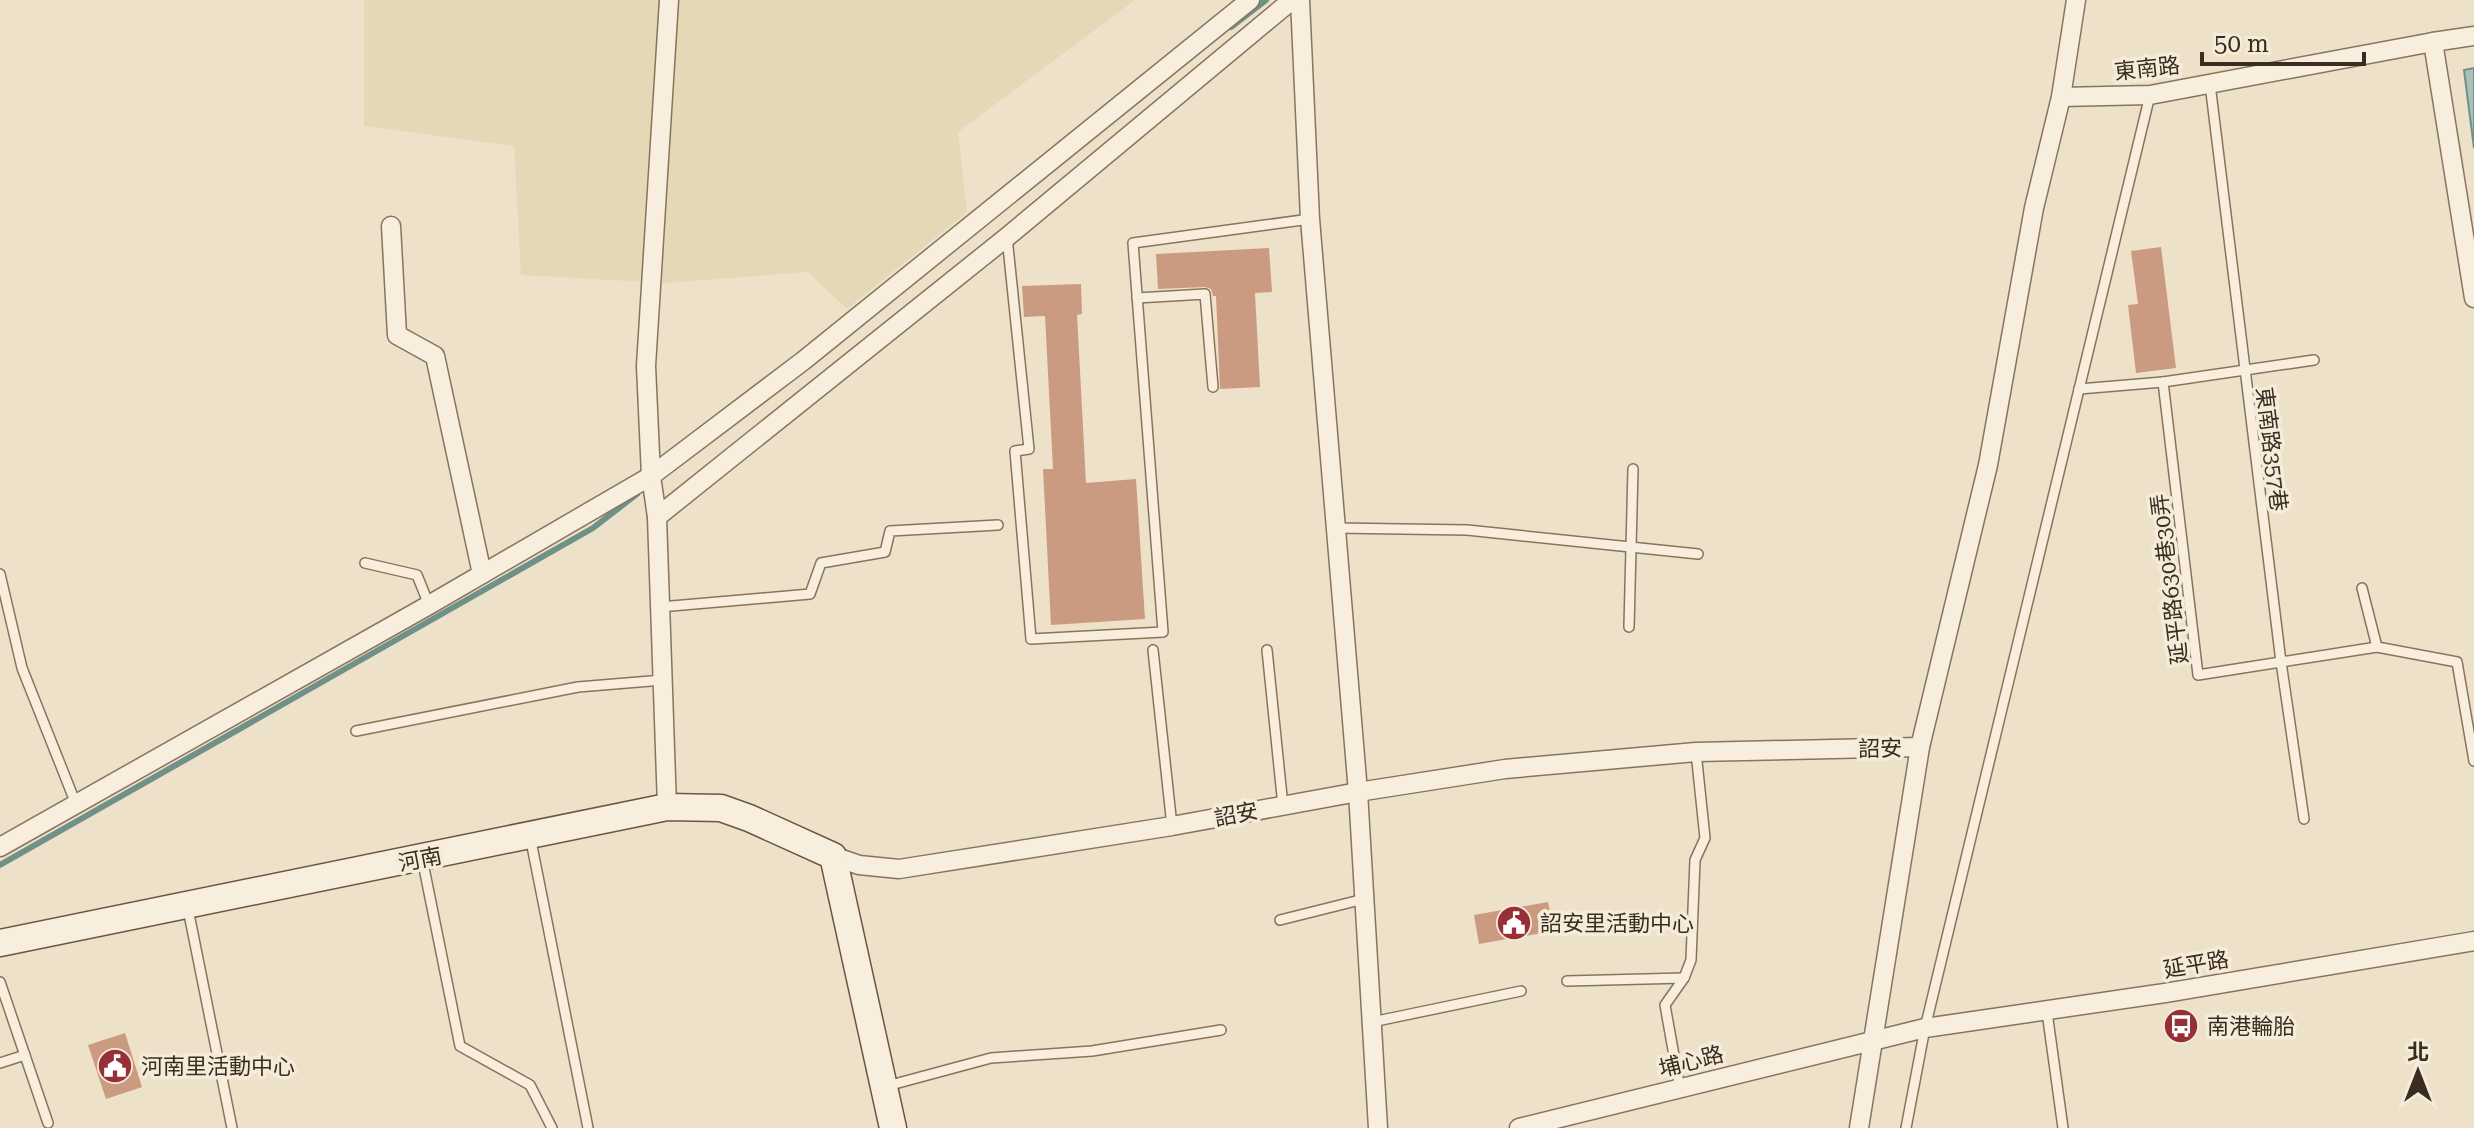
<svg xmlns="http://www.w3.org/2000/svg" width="2474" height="1128" font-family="'Roboto Serif','Noto Sans TC',serif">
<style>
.farmland{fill:#e3d9b7}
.water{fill:#aac2ba;stroke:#709187;stroke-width:2}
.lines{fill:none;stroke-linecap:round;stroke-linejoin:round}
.stream{stroke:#709187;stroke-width:6}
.building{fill:#cb9b81}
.lane-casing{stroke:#8a735e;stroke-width:12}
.street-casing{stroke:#8a735e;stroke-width:21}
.secondary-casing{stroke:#6c5441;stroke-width:29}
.lane{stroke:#f8eedd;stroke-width:9}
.street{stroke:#f8eedd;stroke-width:18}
.secondary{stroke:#f8eedd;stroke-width:26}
.labels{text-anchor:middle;stroke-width:7;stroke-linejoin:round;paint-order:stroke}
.street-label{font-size:22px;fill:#3b2c21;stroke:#f5ebd9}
.poi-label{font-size:22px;fill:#3b2c21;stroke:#f5ebd9;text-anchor:start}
</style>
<rect width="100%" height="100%" fill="#eee1c9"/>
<path class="farmland" d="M 364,0 L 1135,0 L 958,132 L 967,212 L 847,309 L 808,272 L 666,283 L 521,275 L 514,146 L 364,126 Z"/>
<path class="water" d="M 2474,68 L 2474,148 L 2464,70 Z"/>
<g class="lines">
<g class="stream">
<path d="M 1231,27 L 1266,0"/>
<path d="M 0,865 L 593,528 L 637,494"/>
</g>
</g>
<g class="building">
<path d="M 2161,247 L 2176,368 L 2136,373 L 2128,305 L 2138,304 L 2131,251 Z"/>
<path d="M 1269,248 L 1272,292 L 1255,293 L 1260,387 L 1220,389 L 1216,296 L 1213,296 L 1211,289 L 1205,287 L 1158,289 L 1156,254 Z"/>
<path d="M 1081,284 L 1082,314 L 1077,315 L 1086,483 L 1136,479 L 1145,619 L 1051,625 L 1043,469 L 1053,469 L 1045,316 L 1024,317 L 1022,286 Z"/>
<path d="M 1548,902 L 1554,931 L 1479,944 L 1474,915 Z"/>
<path d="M 125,1033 L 142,1087 L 106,1099 L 88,1045 Z"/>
</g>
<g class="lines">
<g class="lane-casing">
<g id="lane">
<path d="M 2210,84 L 2281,662 L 2304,819"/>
<path d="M 1007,237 L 1029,449 L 1015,451 L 1031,639 L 1163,632 L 1133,243 L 1310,219"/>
<path d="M 1137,298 L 1205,294 L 1213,387"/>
<path d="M 2163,382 L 2314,360"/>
<path d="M 2079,389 L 2163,382 L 2198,675 L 2377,647"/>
<path d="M 1336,528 L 1467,530 L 1698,554"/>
<path d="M 365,563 L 417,575 L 429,605"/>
<path d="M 0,574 L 22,668 L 76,804"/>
<path d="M 2362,588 L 2377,647 L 2457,662 L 2474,761"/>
<path d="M 660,607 L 810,594 L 821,563 L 885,552 L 890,531 L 998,525"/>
<path d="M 1629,627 L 1633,469"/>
<path d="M 1153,650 L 1172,826"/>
<path d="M 1267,650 L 1283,806"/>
<path d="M 356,731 L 578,687 L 663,680"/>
<path d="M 530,836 L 588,1128"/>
<path d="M 422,858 L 460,1046 L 530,1085 L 552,1128"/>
<path d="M 188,909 L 232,1128"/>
<path d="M 1280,920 L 1364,899"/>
<path d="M 1567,981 L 1684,978"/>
<path d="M 0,982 L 48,1123"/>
<path d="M 2047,1012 L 2063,1128"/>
<path d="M 1372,1022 L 1521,991"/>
<path d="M 0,1063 L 25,1055"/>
<path d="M 887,1086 L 991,1058 L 1092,1051 L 1221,1030"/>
<path d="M 1680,1089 L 1665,1005 L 1684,978 L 1691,960 L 1695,860 L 1705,838 L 1696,752"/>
<path d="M 1906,1128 L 1925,1028 L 2150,95"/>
</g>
</g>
<g class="street-casing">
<g id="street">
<path d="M 1300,0 L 1310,219 L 1358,792 L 1378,1128"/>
<path d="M 2433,42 L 2474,298"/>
<path d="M 2061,97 L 2150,95 L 2433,42 L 2474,36"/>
<path d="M 391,226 L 397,335 L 435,356 L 482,574"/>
<path d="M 657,517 L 1007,237 L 1292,0"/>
<path d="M 667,807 L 657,517 L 651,476 L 646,366 L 669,0"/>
<path d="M 0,847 L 429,605 L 651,476 L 803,361 L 1250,0"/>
<path d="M 833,856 L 859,865 L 899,869 L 1172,826 L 1358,792 L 1505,769 L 1696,752 L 1920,747"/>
<path d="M 1519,1128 L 1925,1028 L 2165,993 L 2474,941"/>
<path d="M 1859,1128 L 1920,747 L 1988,465 L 2034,208 L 2061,97 L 2076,0"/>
</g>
</g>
<g class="secondary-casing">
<path id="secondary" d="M 0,943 L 667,807 L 721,808 L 749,818 L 833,856 L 893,1128"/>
</g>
<use href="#lane" class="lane"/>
<use href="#street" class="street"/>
<use href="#secondary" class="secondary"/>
</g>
<defs>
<g id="civic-disc" transform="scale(1.8)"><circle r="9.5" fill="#973036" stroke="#f5ebd9"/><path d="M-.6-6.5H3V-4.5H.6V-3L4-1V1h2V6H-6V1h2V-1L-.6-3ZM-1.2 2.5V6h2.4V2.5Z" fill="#fff"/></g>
<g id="bus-disc" transform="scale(1.8)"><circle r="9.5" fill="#973036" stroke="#f5ebd9"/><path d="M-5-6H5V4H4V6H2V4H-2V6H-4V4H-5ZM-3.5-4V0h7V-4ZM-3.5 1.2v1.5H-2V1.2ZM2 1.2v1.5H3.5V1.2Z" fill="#fff"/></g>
</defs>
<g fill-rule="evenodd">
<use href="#civic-disc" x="1514" y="923"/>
<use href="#bus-disc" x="2181" y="1026"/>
<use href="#civic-disc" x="115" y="1066"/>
</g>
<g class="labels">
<g class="street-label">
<text transform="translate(2147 68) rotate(-6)" y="8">東南路</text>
<text transform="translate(2272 449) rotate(83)" y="8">東南路357巷</text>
<text transform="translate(2169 579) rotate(-97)" y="8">延平路630巷30弄</text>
<text transform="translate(1880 748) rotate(-1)" y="8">詔安</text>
<text transform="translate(1236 814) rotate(-11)" y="8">詔安</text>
<text transform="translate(420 859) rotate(-11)" y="8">河南</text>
<text transform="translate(2196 964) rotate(-10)" y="8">延平路</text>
<text transform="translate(1691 1061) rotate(-14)" y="8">埔心路</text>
</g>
<g class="poi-label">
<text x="1540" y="931">詔安里活動中心</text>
<text x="2207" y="1034">南港輪胎</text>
<text x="141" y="1074">河南里活動中心</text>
</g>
</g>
<g transform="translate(2418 1072)" stroke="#f5ebd9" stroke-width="6" paint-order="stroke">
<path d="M0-6L14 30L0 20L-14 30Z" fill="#3b2c21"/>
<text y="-12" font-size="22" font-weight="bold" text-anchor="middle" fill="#3b2c21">北</text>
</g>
<path d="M2202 52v12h162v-12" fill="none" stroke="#3b2c21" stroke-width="4"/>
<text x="2214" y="52" font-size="24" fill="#3b2c21" stroke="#f5ebd9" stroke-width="6" paint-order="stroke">50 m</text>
</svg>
